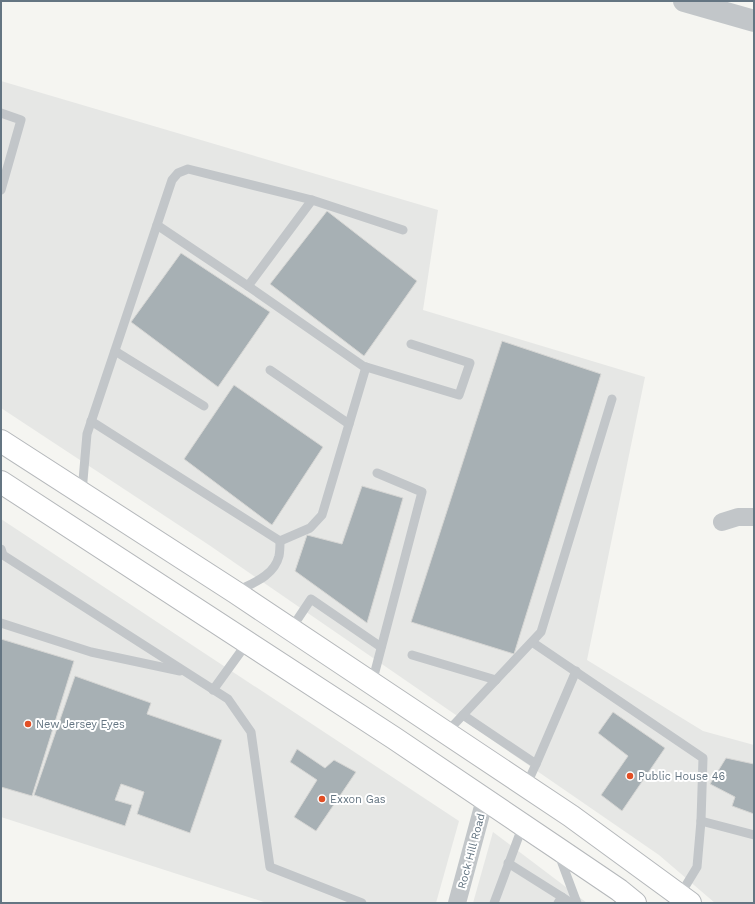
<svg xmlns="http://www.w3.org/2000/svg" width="755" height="904" font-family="'Work Sans',sans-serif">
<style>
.built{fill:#e6e7e5}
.building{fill:#a7b0b4;stroke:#d6d6d4}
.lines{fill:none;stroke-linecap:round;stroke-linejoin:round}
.trunk-casing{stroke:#b5b8bb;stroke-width:24}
.service{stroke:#c2c6c9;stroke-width:9}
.minor{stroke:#c2c6c9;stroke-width:18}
.tertiary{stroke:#c2c6c9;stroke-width:22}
.trunk{stroke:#fff;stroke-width:22}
.poi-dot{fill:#e24f25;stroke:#fff;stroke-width:1.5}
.labels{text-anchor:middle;stroke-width:4;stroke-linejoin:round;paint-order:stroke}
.poi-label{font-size:11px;fill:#647582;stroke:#fff;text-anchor:start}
.street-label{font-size:11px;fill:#647582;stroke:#fff}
</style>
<rect width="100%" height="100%" fill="#f5f5f1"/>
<g class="built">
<path d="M 1,81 L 438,210 L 423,310 L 645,377 L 587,660 L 703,731 L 754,745 L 754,903 L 715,903 L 659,855 L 209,545 L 1,408 Z"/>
<path d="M 1,519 L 459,821 L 436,903 L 267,903 L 1,817 Z"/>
<path d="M 493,832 L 587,903 L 473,903 Z"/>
</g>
<g class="building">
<path d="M 327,211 L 417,281 L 364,356 L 270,284 Z"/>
<path d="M 181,253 L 270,312 L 218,387 L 131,322 Z"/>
<path d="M 502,341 L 601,374 L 514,654 L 411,622 Z"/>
<path d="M 234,385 L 323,447 L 272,525 L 184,459 Z"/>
<path d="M 362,486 L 403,498 L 367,623 L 295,571 L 307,535 L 342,544 Z"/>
<path d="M 1,639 L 74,661 L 32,796 L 1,787 Z"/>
<path d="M 75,676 L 151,703 L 147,714 L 222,740 L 190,833 L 137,814 L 144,792 L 121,784 L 115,800 L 132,805 L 125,826 L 34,795 Z"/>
<path d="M 613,712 L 665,748 L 622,811 L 601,795 L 628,756 L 598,733 Z"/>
<path d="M 297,749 L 325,768 L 334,760 L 356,772 L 316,831 L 294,817 L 317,780 L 290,762 Z"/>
<path d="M 726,758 L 754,764 L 754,814 L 732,806 L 735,797 L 710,784 Z"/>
</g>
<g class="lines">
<g class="trunk-casing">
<g id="trunk">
<path d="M 1,441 L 235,592 L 571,816 L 690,903"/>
<path d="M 1,482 L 394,738 L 557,848 L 619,890 L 635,903"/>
</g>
</g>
<g class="service">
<path d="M 1,113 L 21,120 L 1,190"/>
<path d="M 312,200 L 248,286 L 363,366 L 459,395 L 470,363 L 411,344"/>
<path d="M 157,225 L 248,286"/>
<path d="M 115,351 L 204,406"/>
<path d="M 270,370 L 349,424"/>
<path d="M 91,421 L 280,541 L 310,528 L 322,515 L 366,367"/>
<path d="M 82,492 L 87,434 L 172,180 L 178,173 L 188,169 L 312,200 L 403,230"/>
<path d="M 1,549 L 3,555 L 228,699 L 251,732 L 270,867 L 362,903"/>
<path d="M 237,591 C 253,583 274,576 279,556 C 280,551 280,545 280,541"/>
<path d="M 1,623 L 91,652 L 180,671"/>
<path d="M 291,629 L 311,599 L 381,647"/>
<path d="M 532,642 L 703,758 L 701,821 L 697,867 L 680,895"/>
<path d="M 412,655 L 496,680"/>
<path d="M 372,683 L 422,492 L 377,473"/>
<path d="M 213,690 L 247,643"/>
<path d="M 463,715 L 536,764 L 526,786"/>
<path d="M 446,733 L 541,632 L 612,399"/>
<path d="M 536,764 L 576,671"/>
<path d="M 701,821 L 754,835"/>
<path d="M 559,855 L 577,903"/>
<path d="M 508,863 L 562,897"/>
<path d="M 494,903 L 523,825"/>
<path d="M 558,903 L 562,897 L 571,903"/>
</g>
<g class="minor">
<path d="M 722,522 L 738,517 L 754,517"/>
<path d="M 457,903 L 485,799"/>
</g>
<path class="tertiary" d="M 684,1 L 754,21"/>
<use href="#trunk" class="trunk"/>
</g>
<g class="poi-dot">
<circle cx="28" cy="724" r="4"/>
<circle cx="630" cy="776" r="4"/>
<circle cx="322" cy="799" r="4"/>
</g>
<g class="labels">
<g class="poi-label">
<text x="36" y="728">New Jersey Eyes</text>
<text x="638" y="780">Public House 46</text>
<text x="330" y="803">Exxon Gas</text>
</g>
<g class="street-label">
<text transform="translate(471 851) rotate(-75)" y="4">Rock Hill Road</text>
</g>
</g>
<rect width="755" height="904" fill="none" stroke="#647582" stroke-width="4"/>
</svg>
